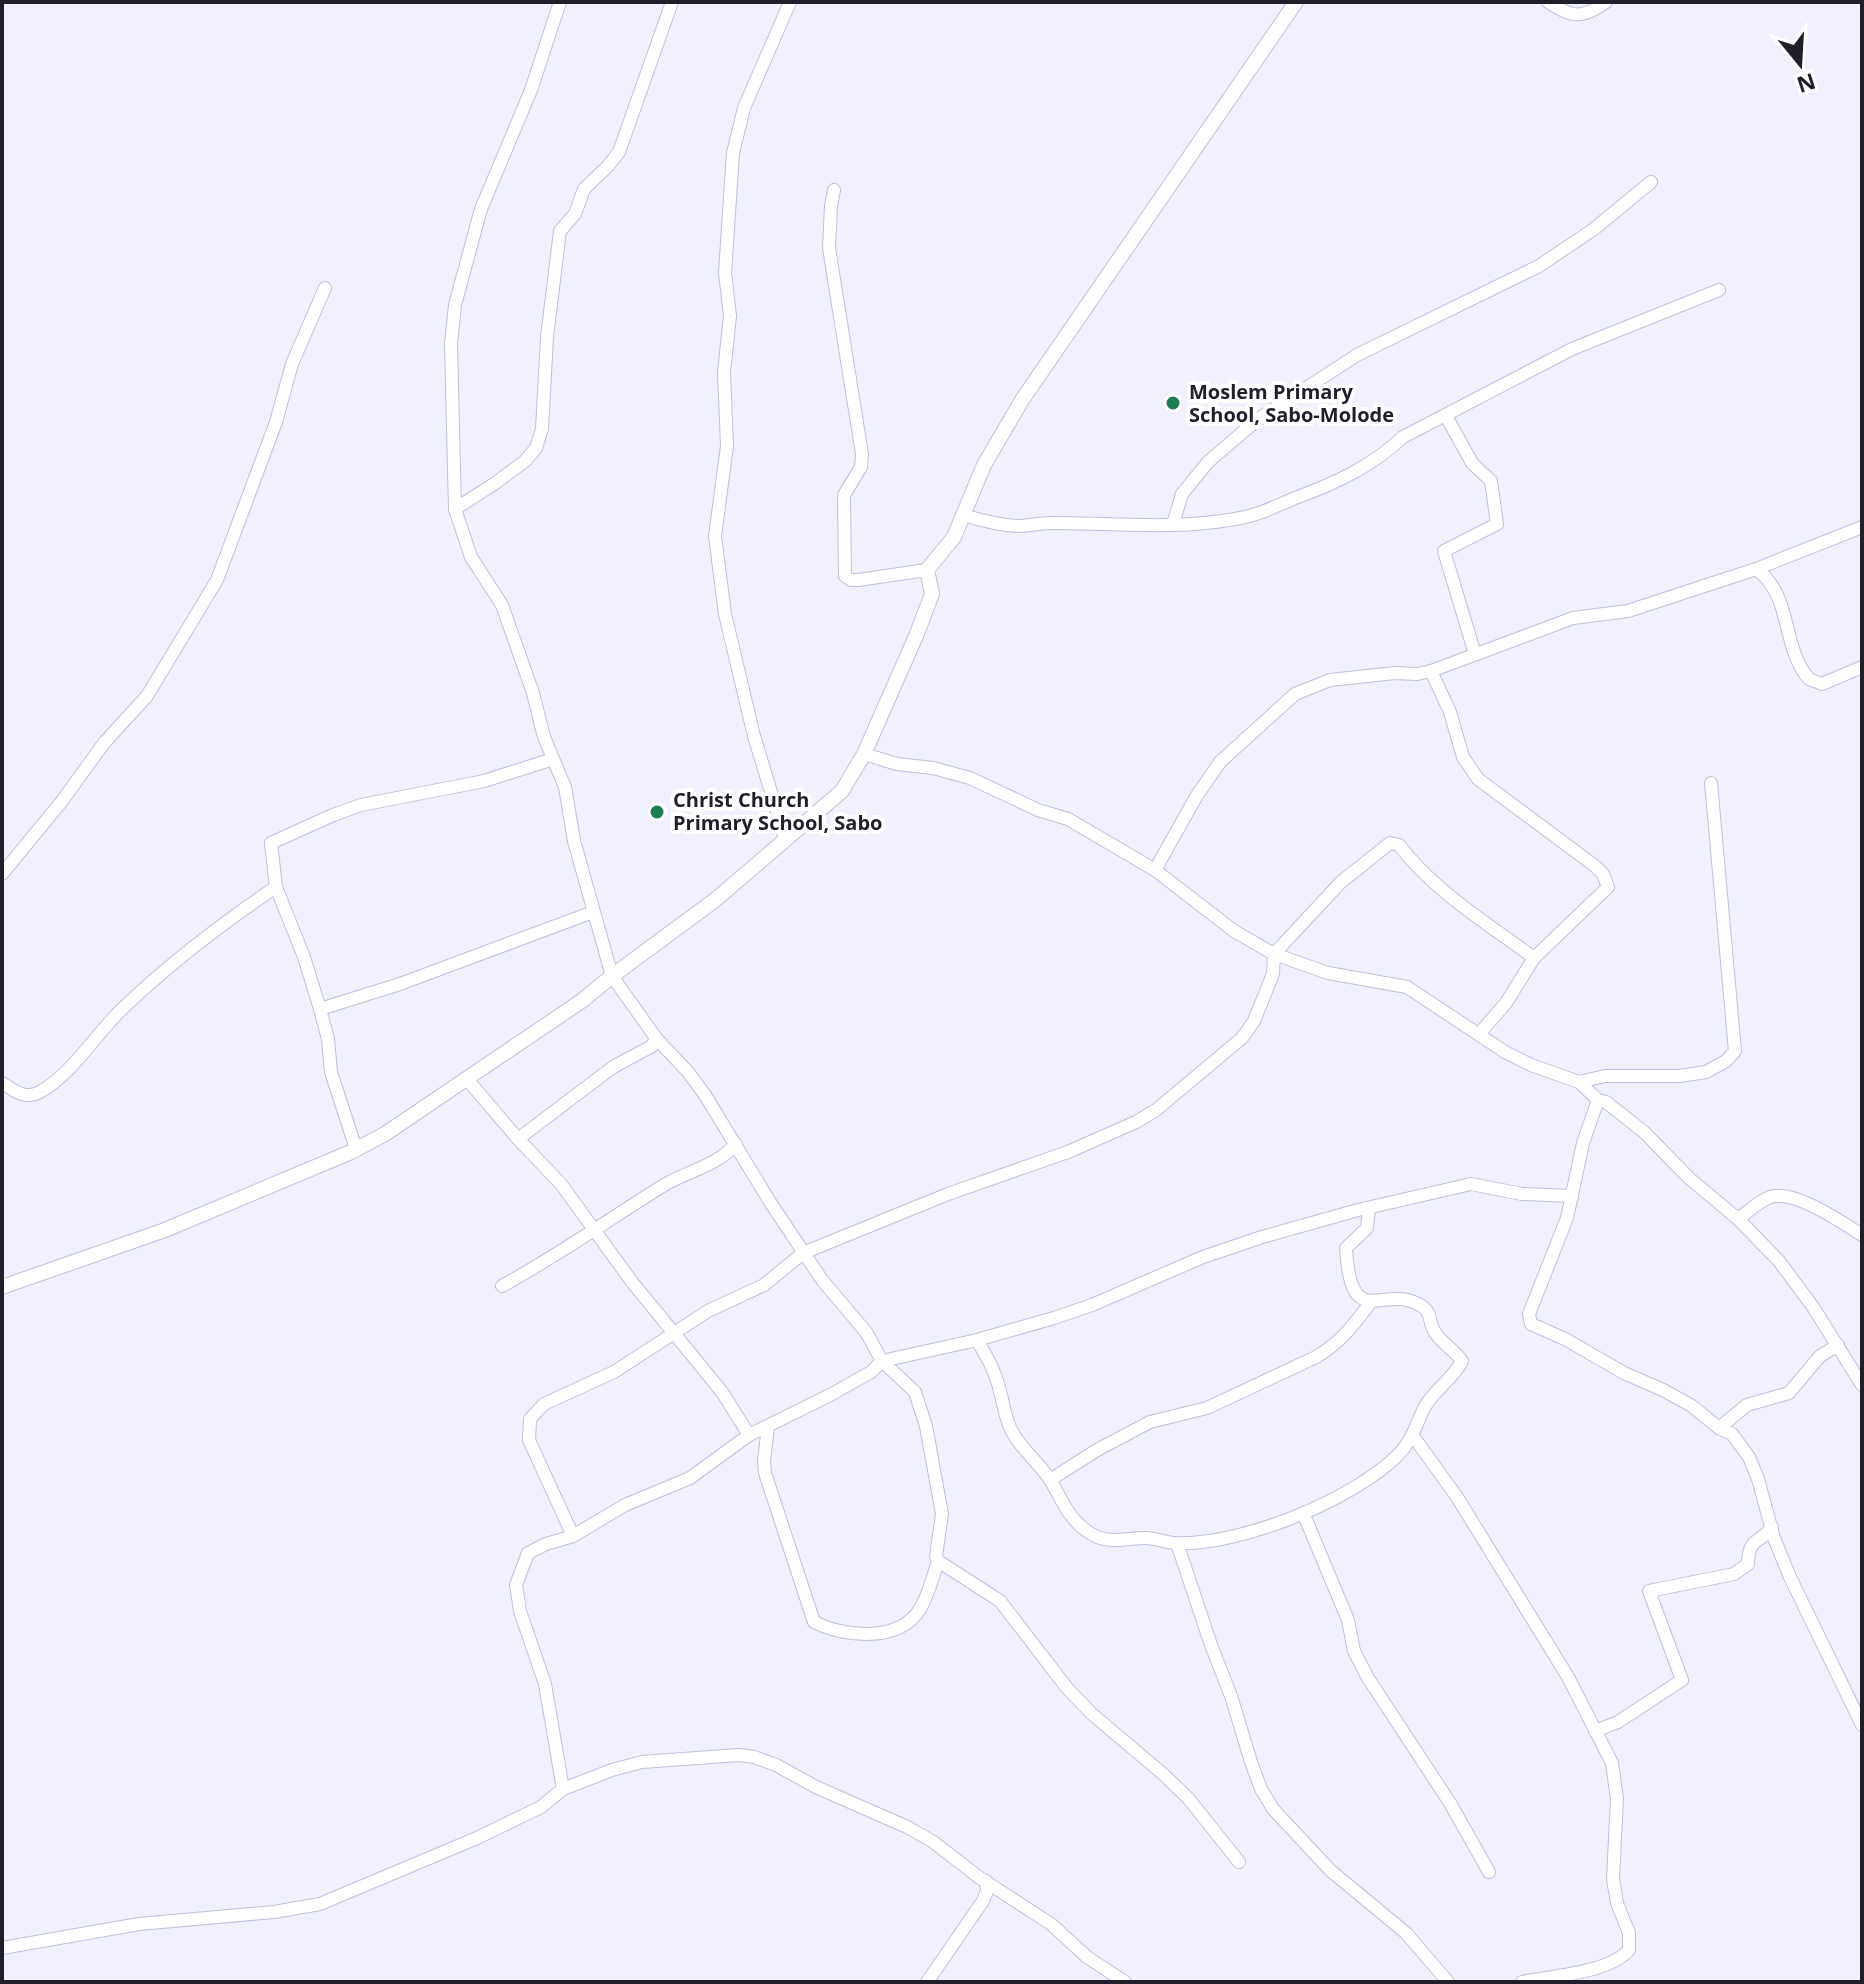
<svg xmlns="http://www.w3.org/2000/svg" width="1864" height="1984" font-family="'Open Sans',sans-serif">
<style>
.lines{fill:none;stroke-linecap:round;stroke-linejoin:round}
.minor-casing{stroke:#bfc0dc;stroke-width:14}
.tertiary-casing{stroke:#bfc0dc;stroke-width:16}
.minor{stroke:#fff;stroke-width:12}
.tertiary{stroke:#fff;stroke-width:14}
.poi-dot{fill:#1c7d55;stroke:#fff;stroke-width:3}
.labels{text-anchor:middle;stroke-width:8;stroke-linejoin:round;paint-order:stroke}
.poi-label{font-size:20px;font-weight:bold;fill:#1f1f2a;stroke:#fff;text-anchor:start}
</style>
<rect width="100%" height="100%" fill="#f0f1fd"/>
<g class="lines">
<g class="minor-casing">
<g id="minor">
<path d="M 560,2 L 531,90 L 481,209 L 455,305 L 451,344 L 455,509 L 471,557 L 502,605 L 533,693 L 544,737 L 565,787 L 574,841 L 612,976 L 656,1038 L 688,1072 L 705,1095 L 770,1202 L 822,1280 L 866,1332 L 882,1361 L 915,1392 L 926,1426 L 942,1514 L 936,1556 L 938,1561 L 1000,1601 L 1067,1688 L 1092,1714 L 1163,1774 L 1188,1798 L 1239,1862"/>
<path d="M 1548,2 C 1572,17 1581,20 1606,2"/>
<path d="M 834,190 L 831,206 L 829,248 L 862,454 L 861,467 L 844,495 L 845,576 L 851,580 L 858,580 L 927,570"/>
<path d="M 1446,416 L 1472,463 L 1491,481 L 1497,524 L 1444,551 L 1475,654"/>
<path d="M 455,509 L 494,484 L 525,461 L 536,448 L 542,429 L 547,337 L 560,231 L 575,214 L 584,189 L 608,166 L 619,152 L 672,2"/>
<path d="M 962,515 C 982,520 1001,526 1022,526 C 1032,525 1042,523 1052,523 C 1113,523 1175,530 1235,519 C 1258,516 1277,505 1298,497 C 1338,482 1372,466 1403,437 L 1572,349 L 1719,290"/>
<path d="M 1173,524 L 1182,494 L 1208,462 L 1257,420 L 1357,355 L 1539,266 L 1594,229 L 1651,182"/>
<path d="M 1756,569 C 1793,595 1781,647 1809,679 L 1822,684 L 1862,667"/>
<path d="M 1431,671 L 1450,712 L 1463,757 L 1478,779 L 1595,866 L 1603,874 L 1608,887 L 1534,958 L 1506,1003 L 1479,1034"/>
<path d="M 864,754 L 897,764 L 933,768 L 970,778 L 1038,810 L 1068,819 L 1155,870 L 1234,931 L 1274,954 L 1328,973 L 1407,987 L 1505,1052 L 1531,1065 L 1579,1082 L 1598,1100 L 1606,1102 L 1644,1132 L 1689,1178 L 1738,1219 L 1779,1261 L 1813,1307 L 1862,1385"/>
<path d="M 785,838 L 754,736 L 725,614 L 715,536 L 727,446 L 724,372 L 730,316 L 725,273 L 733,153 L 744,108 L 790,2"/>
<path d="M 1155,870 L 1196,797 L 1220,762 L 1295,694 L 1330,680 L 1395,673 L 1417,674 L 1431,671 L 1573,618 L 1628,611 L 1756,569 L 1862,527"/>
<path d="M 2,874 L 62,801 L 104,743 L 147,696 L 217,580 L 276,422 L 292,364 L 325,288"/>
<path d="M 320,1009 L 400,984 L 593,912"/>
<path d="M 466,1078 L 518,1139 L 561,1184 L 632,1282 L 722,1392 L 749,1435"/>
<path d="M 1579,1082 L 1605,1076 L 1679,1076 L 1706,1072 L 1726,1061 L 1735,1051 L 1711,783"/>
<path d="M 2,1083 C 15,1091 25,1100 40,1092 C 71,1075 97,1033 122,1009 C 170,963 221,924 276,887"/>
<path d="M 1598,1100 L 1583,1143 L 1567,1218 L 1529,1314 L 1531,1324 L 1565,1339 L 1624,1373 L 1663,1390 L 1692,1406 L 1719,1428 L 1732,1434 L 1749,1457 L 1758,1479 L 1774,1538 L 1789,1575 L 1862,1725"/>
<path d="M 518,1139 L 613,1067 L 652,1046 L 656,1038"/>
<path d="M 356,1149 L 331,1072 L 328,1039 L 320,1009 L 304,957 L 276,887 L 271,843 L 333,815 L 361,805 L 484,781 L 553,759"/>
<path d="M 1738,1219 C 1748,1212 1759,1201 1770,1197 C 1794,1189 1841,1222 1862,1235"/>
<path d="M 502,1286 C 557,1256 608,1220 661,1187 C 686,1171 716,1167 736,1144"/>
<path d="M 977,1340 C 984,1352 992,1365 996,1378 C 1002,1393 1003,1410 1009,1425 C 1018,1448 1040,1462 1052,1483 C 1061,1499 1068,1516 1083,1528 C 1106,1547 1120,1538 1146,1538 C 1156,1538 1166,1543 1176,1543 C 1240,1546 1353,1500 1398,1455 C 1412,1441 1416,1425 1424,1408 C 1434,1390 1453,1379 1462,1361 C 1454,1349 1439,1342 1433,1329 C 1429,1320 1431,1313 1423,1307 C 1385,1280 1351,1337 1346,1248 L 1367,1228 L 1369,1208"/>
<path d="M 768,1426 L 764,1461 L 765,1473 L 814,1622 C 844,1637 899,1643 920,1609 C 928,1596 933,1577 938,1561"/>
<path d="M 1719,1428 L 1747,1405 L 1789,1393 L 1820,1356 L 1838,1345"/>
<path d="M 1413,1436 L 1457,1497 L 1568,1677 L 1612,1763 L 1617,1799 L 1613,1879 L 1617,1903 L 1629,1933 L 1629,1950 C 1609,1973 1551,1976 1522,1982"/>
<path d="M 1050,1480 L 1097,1450 L 1150,1422 L 1207,1408 L 1316,1357 C 1340,1343 1354,1325 1370,1303"/>
<path d="M 1304,1515 L 1348,1620 L 1354,1651 L 1368,1678 L 1450,1803 L 1489,1872"/>
<path d="M 573,1536 L 529,1440 L 530,1419 L 544,1404 L 614,1372 L 708,1311 L 764,1285 L 803,1253 L 948,1194 L 1068,1152 L 1136,1122 L 1156,1110 L 1242,1038 L 1254,1021 L 1273,974 L 1274,954 L 1341,882 L 1390,843 L 1399,845 C 1435,892 1487,923 1534,958"/>
<path d="M 1177,1543 L 1211,1645 L 1231,1696 L 1251,1762 L 1261,1789 L 1273,1809 L 1331,1871 L 1406,1933 L 1448,1982"/>
<path d="M 1595,1731 L 1618,1722 L 1682,1680 L 1649,1591 L 1734,1574 L 1748,1564 C 1749,1535 1760,1545 1772,1527"/>
<path d="M 563,1789 L 545,1684 L 520,1611 L 516,1585 L 528,1553 L 546,1544 L 573,1536 L 625,1505 L 690,1478 L 749,1435 L 832,1394 L 871,1372 L 882,1361 L 977,1340 L 1054,1318 L 1092,1305 L 1203,1257 L 1262,1237 L 1358,1210 L 1471,1184 L 1522,1194 L 1572,1196"/>
<path d="M 2,1948 L 139,1924 L 274,1912 L 320,1904 L 477,1838 L 541,1807 L 563,1789 L 612,1770 L 642,1762 L 739,1755 L 754,1757 L 776,1765 L 816,1787 L 907,1827 L 932,1841 L 980,1878 L 1051,1924 L 1087,1957 L 1125,1982"/>
<path d="M 927,1982 L 983,1901 L 987,1891 L 986,1881"/>
</g>
</g>
<g class="tertiary-casing">
<path id="tertiary" d="M 2,1287 L 165,1230 L 351,1152 L 385,1134 L 583,1000 L 612,976 L 715,900 L 842,791 L 864,754 L 916,636 L 932,594 L 927,570 L 954,537 L 984,465 L 1022,400 L 1296,2"/>
</g>
<use href="#minor" class="minor"/>
<use href="#tertiary" class="tertiary"/>
</g>
<g class="poi-dot">
<circle cx="1173" cy="403" r="8"/>
<circle cx="657" cy="812" r="8"/>
</g>
<g class="labels">
<g class="poi-label">
<text x="1189" y="399">Moslem Primary<tspan x="1189" dy="23">School, Sabo-Molode</tspan></text>
<text x="673" y="807">Christ Church<tspan x="673" dy="23">Primary School, Sabo</tspan></text>
</g>
</g>
<rect width="1864" height="1984" fill="none" stroke="#1f1f2a" stroke-width="8"/>
<g transform="translate(1800 64) rotate(162)" stroke="#ffffff" stroke-width="6" paint-order="stroke">
<path d="M0-6L14 30L0 20L-14 30Z" fill="#1f1f2a"/>
<text y="-12" font-size="22" font-weight="bold" text-anchor="middle" fill="#1f1f2a">N</text>
</g>
</svg>
